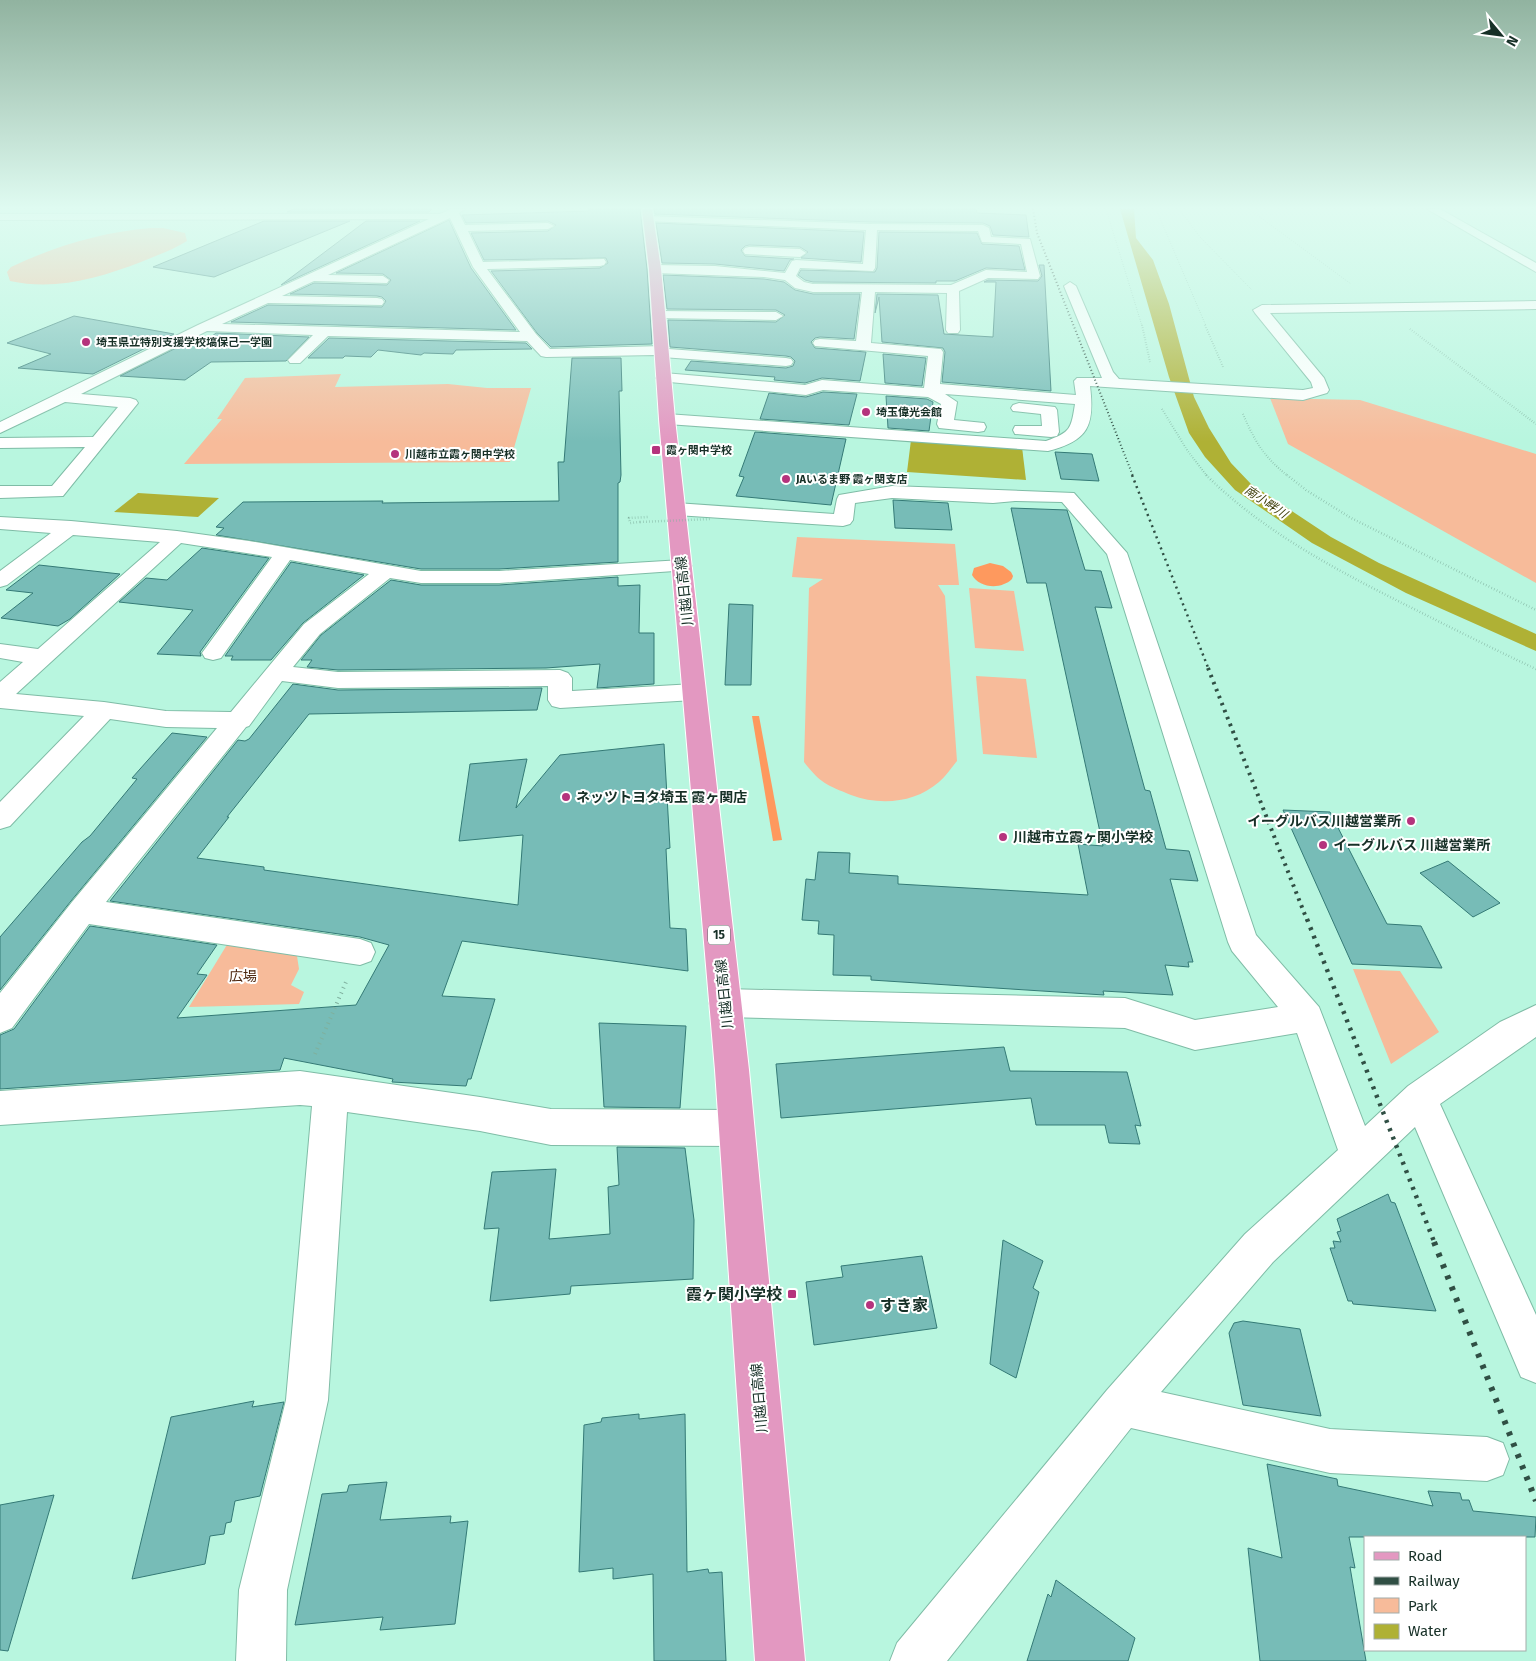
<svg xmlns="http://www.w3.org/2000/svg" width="1536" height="1661" font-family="'Fira Sans','Noto Sans JP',sans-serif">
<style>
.green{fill:#f7bb9a}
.forest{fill:#fe995e}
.water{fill:#afb135}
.building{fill:#77bcb7;stroke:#347a76}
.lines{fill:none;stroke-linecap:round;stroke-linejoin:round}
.minor-casing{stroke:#7fbca6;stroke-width:2}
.major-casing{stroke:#fff;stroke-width:2}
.path-far3{stroke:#7fb09e;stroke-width:1;stroke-dasharray:0.5 2;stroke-linecap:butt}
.path-far2{stroke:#7fb09e;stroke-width:2;stroke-dasharray:0.5 2;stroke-linecap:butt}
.path-far1{stroke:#7fb09e;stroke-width:2.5;stroke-dasharray:0.5 2.5;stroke-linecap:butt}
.path{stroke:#7fb09e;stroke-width:4;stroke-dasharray:1 4.5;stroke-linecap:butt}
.minor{fill:#fff;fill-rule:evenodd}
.major{fill:#e398c1;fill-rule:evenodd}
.rail-far4{stroke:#304f44;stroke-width:2;stroke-dasharray:1 2.5;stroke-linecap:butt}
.rail-far3{stroke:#304f44;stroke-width:2.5;stroke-dasharray:2 4;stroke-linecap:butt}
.rail-far2{stroke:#304f44;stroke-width:4;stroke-dasharray:2.5 5;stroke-linecap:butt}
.rail-far1{stroke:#304f44;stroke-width:4.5;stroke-dasharray:3 6;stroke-linecap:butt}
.rail{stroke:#304f44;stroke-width:6;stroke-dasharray:4 8;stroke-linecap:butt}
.path-bridge{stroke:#7fb09e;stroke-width:2.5;stroke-dasharray:0.5 2.5;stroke-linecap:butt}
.poi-dot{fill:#b5337d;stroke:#fff;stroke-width:2}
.labels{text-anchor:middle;stroke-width:4;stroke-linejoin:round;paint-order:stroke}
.far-poi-label{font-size:11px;font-weight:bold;fill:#173027;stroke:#fff;text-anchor:start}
.far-water-label{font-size:12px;font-style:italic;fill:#3c3c09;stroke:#fff}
.shield{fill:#fff;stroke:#5d6e68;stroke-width:1}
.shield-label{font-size:12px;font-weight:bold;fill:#173027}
.street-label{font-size:14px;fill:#173027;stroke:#fff}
.poi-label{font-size:14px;font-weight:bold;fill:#173027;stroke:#fff;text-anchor:start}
.park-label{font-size:14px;fill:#4d260e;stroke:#fff}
.near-poi-label{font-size:16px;font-weight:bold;fill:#173027;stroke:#fff;text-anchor:end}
</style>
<rect width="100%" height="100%" fill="#b8f6df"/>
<g class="green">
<path d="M 151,228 L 163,228 L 185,233 L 187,241 C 173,250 157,255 141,262 C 99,278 56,291 10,281 L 7,272 L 11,267 C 55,246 102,232 151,228 Z"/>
<path d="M 341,374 L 335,387 L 448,384 L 487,388 L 531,388 L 510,462 L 184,464 L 222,419 L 217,419 L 245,378 Z"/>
<path d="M 1270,398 L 1360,400 L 1536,454 L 1536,583 L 1288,444 Z"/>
<path d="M 797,537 L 955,544 L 959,585 L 938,585 L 945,596 L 957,761 C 951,768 946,776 939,782 C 915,803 880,806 851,795 C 827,785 821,784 804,762 L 809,588 L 823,579 L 792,577 Z"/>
<path d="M 969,588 L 1014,591 L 1024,651 L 975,648 Z"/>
<path d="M 976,676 L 1026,679 L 1037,758 L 983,754 Z"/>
<path d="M 228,943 L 297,956 L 299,969 L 291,985 L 304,992 L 299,1004 L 189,1007 Z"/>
<path d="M 1353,969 L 1400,971 L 1439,1032 L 1391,1064 Z"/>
</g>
<g class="forest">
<path d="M 990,563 L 1003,566 L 1011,572 L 1013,576 L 1012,579 C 1001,590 979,588 972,575 L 974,568 Z"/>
<path d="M 752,716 L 759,716 L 782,840 L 773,841 Z"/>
</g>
<g class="water">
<path d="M 1120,209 L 1134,209 L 1136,238 L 1153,260 L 1169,304 L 1194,397 L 1209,428 L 1231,463 L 1251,484 L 1331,537 L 1379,563 L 1536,634 L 1536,651 L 1406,593 L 1312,543 L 1235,490 L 1205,457 L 1189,433 L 1169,377 Z"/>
<path d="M 911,440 L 1022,447 L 1026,480 L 907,472 Z"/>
<path d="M 138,493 L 219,498 L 198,517 L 114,512 Z"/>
</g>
<g class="building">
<path d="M 293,209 L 432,209 L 429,212 L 287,212 Z"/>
<path d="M 589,209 L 640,209 L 647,269 L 652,344 L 551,347 L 537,333 L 491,271 L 600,268 L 608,263 L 606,258 L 484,260 L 471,233 L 548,231 L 556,225 L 548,221 L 466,223 L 462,215 L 589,211 Z"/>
<path d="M 654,209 L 976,209 L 977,213 L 1026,215 L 1029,237 L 993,235 L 990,226 L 983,223 L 872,222 L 655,214 Z"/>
<path d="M 449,220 L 471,268 L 516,330 L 231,322 L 268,305 L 382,307 L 386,301 L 382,297 L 377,296 L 290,294 L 314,283 L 387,285 L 391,280 L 383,274 L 336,273 Z"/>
<path d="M 264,221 L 350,221 L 214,277 L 153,267 Z"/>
<path d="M 420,221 L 281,285 L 366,221 Z"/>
<path d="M 656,223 L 864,232 L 861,262 L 801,258 L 808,252 L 800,247 L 749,245 L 745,246 L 741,250 L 745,256 L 794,259 L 790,260 L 784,271 L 715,264 L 662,263 Z"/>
<path d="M 879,232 L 977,233 L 982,244 L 1019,246 L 1025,270 L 986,268 L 955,281 L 936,281 L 936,283 L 813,282 L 805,280 L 798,275 L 801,270 L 875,272 L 877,268 Z"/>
<path d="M 1039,265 L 1044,265 L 1051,391 L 942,382 L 945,352 L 943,348 L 882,342 L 879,297 L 875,313 L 877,294 L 938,295 L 944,334 L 993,337 L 996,282 L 984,282 L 988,280 L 1038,281 L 1042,276 Z"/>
<path d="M 663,275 L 764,279 L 784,282 L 795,290 L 813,294 L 860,294 L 854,339 L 820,337 L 815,338 L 811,342 L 815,348 L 866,352 L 860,381 L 822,378 L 805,383 L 774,380 L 775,377 L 685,370 L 691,361 L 786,368 L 793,366 L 795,361 L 791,357 L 786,356 L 670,347 L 668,320 L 776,322 L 785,315 L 776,310 L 667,309 Z"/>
<path d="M 74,316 L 174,334 L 93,374 L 18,368 L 51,354 L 7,343 Z"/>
<path d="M 216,333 L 309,337 L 286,361 L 211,362 L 185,380 L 120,376 L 196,338 L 207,340 Z"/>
<path d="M 329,338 L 526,343 L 532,349 L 456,350 L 453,354 L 424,353 L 421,355 L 378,350 L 371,357 L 345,356 L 343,358 L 308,358 Z"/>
<path d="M 883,354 L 926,358 L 922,386 L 885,383 Z"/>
<path d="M 572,358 L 621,358 L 622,391 L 619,391 L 621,475 L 620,482 L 618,483 L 618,562 L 499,569 L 421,569 L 216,535 L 224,528 L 216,527 L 243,502 L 383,501 L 382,503 L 559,501 L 558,462 L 564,462 Z"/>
<path d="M 823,392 L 857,394 L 849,425 L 760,419 L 769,393 L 806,397 Z"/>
<path d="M 886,396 L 927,399 L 933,402 L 929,431 L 888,428 Z"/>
<path d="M 755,432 L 846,439 L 831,505 L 736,496 L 744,477 L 739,476 Z"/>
<path d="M 1055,452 L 1092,454 L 1099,481 L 1061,479 Z"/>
<path d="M 893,500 L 948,503 L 952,530 L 895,528 Z"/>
<path d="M 1011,508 L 1067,510 L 1085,570 L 1101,571 L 1112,608 L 1095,607 L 1145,790 L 1150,791 L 1166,849 L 1189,851 L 1198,881 L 1170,879 L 1193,962 L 1188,962 L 1189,967 L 1165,965 L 1173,995 L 1103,991 L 1104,995 L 871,980 L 871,976 L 833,975 L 834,935 L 818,934 L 819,921 L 802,920 L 806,879 L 815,880 L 818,852 L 850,853 L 849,873 L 898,876 L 898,884 L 1088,895 L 1078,844 L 1103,846 L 1046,583 L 1027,583 Z"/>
<path d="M 202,548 L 269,558 L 200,652 L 201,656 L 157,654 L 193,610 L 119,602 L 146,578 L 167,580 Z"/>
<path d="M 291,562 L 364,575 L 303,623 L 271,660 L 231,660 L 233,656 L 225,656 Z"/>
<path d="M 39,565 L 120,574 L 70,619 L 58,626 L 1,618 L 33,593 L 6,590 Z"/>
<path d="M 618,577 L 618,586 L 640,585 L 639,633 L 654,633 L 654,684 L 597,688 L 600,664 L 546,668 L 338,670 L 307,667 L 312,660 L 301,660 L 321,635 L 391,580 L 421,585 L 499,585 Z"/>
<path d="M 729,604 L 753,605 L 751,685 L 725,685 Z"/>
<path d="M 293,684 L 338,690 L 542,688 L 537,710 L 309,714 L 227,817 L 229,817 L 197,858 L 264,867 L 264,870 L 518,905 L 523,835 L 459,841 L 470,764 L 527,759 L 516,808 L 560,755 L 664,744 L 670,848 L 666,849 L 670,928 L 686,929 L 688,971 L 462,941 L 442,996 L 495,999 L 471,1079 L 468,1079 L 466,1086 L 392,1082 L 393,1079 L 284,1058 L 280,1070 L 0,1089 L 0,1035 L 14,1029 L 90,926 L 217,945 L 197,974 L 207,975 L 177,1018 L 356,1005 L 389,945 L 360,937 L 110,901 L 238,740 L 245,741 L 249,739 Z"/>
<path d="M 172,733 L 207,737 L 71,901 L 0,990 L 0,937 L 82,842 L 90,836 L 137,779 L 132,778 Z"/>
<path d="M 1283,810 L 1330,812 L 1387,924 L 1421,926 L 1442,968 L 1352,964 Z"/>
<path d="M 1448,861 L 1500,903 L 1473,917 L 1420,873 Z"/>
<path d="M 599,1023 L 686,1026 L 680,1108 L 604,1107 Z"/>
<path d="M 1004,1047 L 1010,1071 L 1127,1072 L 1141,1126 L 1135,1125 L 1140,1144 L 1109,1143 L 1105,1125 L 1036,1125 L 1031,1098 L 781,1118 L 776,1064 Z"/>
<path d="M 617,1147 L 685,1148 L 694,1220 L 693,1279 L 571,1286 L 570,1294 L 490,1301 L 499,1228 L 484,1229 L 492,1172 L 556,1169 L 549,1239 L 610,1234 L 608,1187 L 619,1185 Z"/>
<path d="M 1388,1194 L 1391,1202 L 1395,1203 L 1436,1311 L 1353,1304 L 1352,1301 L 1348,1301 L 1330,1248 L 1335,1248 L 1333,1241 L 1341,1242 L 1337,1232 L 1341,1231 L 1337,1219 Z"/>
<path d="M 1003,1240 L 1043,1261 L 1033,1288 L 1039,1292 L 1016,1378 L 990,1364 Z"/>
<path d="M 922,1256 L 937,1328 L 814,1345 L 806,1282 L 843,1277 L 841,1266 Z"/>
<path d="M 1243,1321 L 1300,1329 L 1321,1416 L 1243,1405 L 1229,1333 L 1234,1323 Z"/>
<path d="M 254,1401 L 252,1407 L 284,1402 L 260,1496 L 235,1501 L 231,1522 L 226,1523 L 224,1534 L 210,1536 L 205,1564 L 132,1579 L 171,1417 Z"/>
<path d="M 639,1414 L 639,1419 L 685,1414 L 687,1572 L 708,1569 L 709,1573 L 722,1572 L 726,1661 L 654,1661 L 653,1574 L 613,1579 L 613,1568 L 579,1572 L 584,1425 L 601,1422 L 602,1418 Z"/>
<path d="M 1267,1464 L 1337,1479 L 1338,1486 L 1433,1506 L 1428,1491 L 1460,1493 L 1462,1500 L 1469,1500 L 1473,1511 L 1536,1517 L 1535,1537 L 1349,1537 L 1355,1568 L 1350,1567 L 1366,1661 L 1260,1661 L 1248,1548 L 1282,1558 Z"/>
<path d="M 387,1482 L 380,1520 L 451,1516 L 450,1523 L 468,1521 L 455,1624 L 380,1630 L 383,1617 L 295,1625 L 322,1494 L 347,1492 L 349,1485 Z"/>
<path d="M 54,1495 L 8,1651 L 0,1650 L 0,1505 Z"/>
<path d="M 1056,1580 L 1135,1638 L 1128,1661 L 1027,1661 L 1048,1594 L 1051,1597 Z"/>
</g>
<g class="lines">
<g class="minor-casing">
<g id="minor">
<path d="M 451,209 L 465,209 L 459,213 L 465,225 L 548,223 L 554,226 L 548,229 L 468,231 L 483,262 L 604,259 L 606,262 L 604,265 L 600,266 L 487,269 L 536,334 L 550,349 L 662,346 L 669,349 L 786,358 L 791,359 L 793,362 L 791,365 L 786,366 L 662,357 L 656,355 L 546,357 L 541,356 L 527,341 L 328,336 L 300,363 L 290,363 L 288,360 L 313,335 L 207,331 L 81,394 L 130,398 L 136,400 L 138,403 L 63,496 L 0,498 L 0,486 L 52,486 L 85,447 L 0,448 L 0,438 L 93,437 L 118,407 L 65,402 L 0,433 L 0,422 L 198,325 L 429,219 L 0,220 L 0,214 L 440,214 ZM 450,218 L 473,267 L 520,332 L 222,324 L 268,303 L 382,305 L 384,302 L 382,299 L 377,298 L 282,296 L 314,281 L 387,283 L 389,280 L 383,276 L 328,275 Z"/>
<path d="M 1427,209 L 1440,209 L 1536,263 L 1536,272 Z"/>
<path d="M 648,216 L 872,224 L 983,225 L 989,228 L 991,237 L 1030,239 L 1040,276 L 1038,279 L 988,278 L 959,291 L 960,330 L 958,333 L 948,333 L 946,330 L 947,293 L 875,292 L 871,343 L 941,349 L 943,352 L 940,384 L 1076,395 L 1074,381 L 1077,378 L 1102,378 L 1064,286 L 1070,282 L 1076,286 L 1113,372 L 1119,379 L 1303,390 L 1313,388 L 1311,382 L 1255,313 L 1253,310 L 1262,305 L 1536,301 L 1536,309 L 1270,313 L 1324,378 L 1329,390 L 1327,393 L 1303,400 L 1090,386 C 1095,426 1088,441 1048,451 L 667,424 L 661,422 L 659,419 L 661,416 L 667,414 L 1046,441 C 1071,432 1071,429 1075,404 L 945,394 L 957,402 L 954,420 L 984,423 L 986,427 L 984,431 L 978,432 L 939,428 L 937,424 L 941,404 L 928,397 L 823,390 L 806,395 L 659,381 L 656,378 L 659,375 L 664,373 L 805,385 L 822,380 L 924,388 L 928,356 L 815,346 L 813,343 L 815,340 L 820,339 L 856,341 L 862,292 L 813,292 L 795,288 L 785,280 L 764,277 L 655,273 L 649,269 L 655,265 L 715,266 L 785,273 L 792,261 L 796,260 L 863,264 L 866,230 L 644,221 L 643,219 ZM 877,230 L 978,231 L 982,242 L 1021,244 L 1027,272 L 986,270 L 951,285 L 813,284 L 804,282 L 796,276 L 800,268 L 873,271 L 875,268 Z"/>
<path d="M 749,247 L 800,249 L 806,253 L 800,257 L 745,254 L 743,251 L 745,248 Z"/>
<path d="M 659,311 L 776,312 L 783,316 L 776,320 L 654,318 L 652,315 Z"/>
<path d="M 1019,403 L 1055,407 L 1057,410 L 1059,432 L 1057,436 L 1051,437 L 1015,434 L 1013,430 L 1015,426 L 1042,426 L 1041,414 L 1013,411 L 1011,408 L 1013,405 Z"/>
<path d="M 892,486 L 1074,493 L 1127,553 L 1256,935 L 1319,1007 L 1365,1126 L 1408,1086 L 1500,1022 L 1536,1005 L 1536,1037 L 1440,1104 L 1536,1315 L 1536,1383 L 1521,1377 L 1415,1127 L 1273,1262 L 1161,1392 L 1330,1429 L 1487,1437 L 1503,1443 L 1509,1459 L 1503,1475 L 1487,1481 L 1330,1473 L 1131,1428 L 947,1661 L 890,1661 L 897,1643 L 1107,1390 L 1245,1234 L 1338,1150 L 1297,1033 L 1195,1050 L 1125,1028 L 725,1017 L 714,1013 L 709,1003 L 714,993 L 725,989 L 1125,998 L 1195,1020 L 1278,1007 L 1232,951 L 1228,942 L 1107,554 L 1062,502 L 1015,501 L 993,503 L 892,498 L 855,503 L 853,520 L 850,524 L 843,526 L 676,515 L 669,513 L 667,509 L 669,505 L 676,503 L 834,514 L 837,499 L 839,495 Z"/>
<path d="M 0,517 L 71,521 L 177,531 L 249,541 L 421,571 L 499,571 L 682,560 L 689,562 L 692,566 L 689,570 L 499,583 L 421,583 L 390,578 L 320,634 L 293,667 L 338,672 L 560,670 L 568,673 L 572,678 L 572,691 L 694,684 L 702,686 L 706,692 L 702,698 L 694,700 L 560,708 L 552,706 L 548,700 L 548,686 L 338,688 L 282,681 L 249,726 L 246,727 L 106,902 L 360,939 L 371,943 L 375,952 L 371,961 L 360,965 L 89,924 L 12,1028 L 0,1033 L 0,993 L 72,902 L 217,728 L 166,727 L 110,719 L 10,826 L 0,829 L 0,802 L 84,716 L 0,708 L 0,682 L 23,662 L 0,658 L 0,644 L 38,649 L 160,542 L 73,535 L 7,585 L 0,587 L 0,571 L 51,533 L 0,529 ZM 181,543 L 272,557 L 202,653 L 205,658 L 213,660 L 221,658 L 290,560 L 369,574 L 304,624 L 231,712 L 166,711 L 104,702 L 16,694 Z"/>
<path d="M 300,1071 L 480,1097 L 551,1109 L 736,1110 L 749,1116 L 754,1128 L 749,1140 L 736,1146 L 551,1145 L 480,1131 L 347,1112 L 328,1400 L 287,1590 L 286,1661 L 236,1661 L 239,1590 L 286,1400 L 312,1106 L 300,1105 L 0,1125 L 0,1091 Z"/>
</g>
</g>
<g class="major-casing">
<path id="major" d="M 642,209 L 652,209 L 661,269 L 675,419 L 749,1070 L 805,1661 L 755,1661 L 715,1070 L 659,419 L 649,269 Z"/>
</g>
<g class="path-far3">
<path d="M 1106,209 L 1142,326"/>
<path d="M 1156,209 L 1206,326"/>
<path d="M 1179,209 L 1200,237 L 1252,290"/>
<path d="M 1249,209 L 1351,284"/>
</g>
<g class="path-far2">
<path d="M 1142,325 L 1150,362"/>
<path d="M 1205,325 L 1223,367"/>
<path d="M 1410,329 L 1536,424"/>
<path d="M 1162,409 L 1187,450 L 1207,476"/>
<path d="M 1243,414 C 1255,442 1264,457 1288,476"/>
</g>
<g class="path-far1">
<path d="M 1206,475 C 1261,529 1327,565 1396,600 C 1442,623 1489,647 1536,669"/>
<path d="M 1287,475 L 1306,490 L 1351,518 L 1536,610"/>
<path d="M 640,522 L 630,523 L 629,518 L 648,517"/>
</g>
<path class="path" d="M 315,1054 L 346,982"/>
<use href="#minor" class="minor"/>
<use href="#major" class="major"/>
<path class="rail-far4" d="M 1033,209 L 1037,233 L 1133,476"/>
<path class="rail-far3" d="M 1132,475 L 1209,670"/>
<path class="rail-far2" d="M 1208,668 L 1307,920"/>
<path class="rail-far1" d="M 1307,919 L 1435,1244"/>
<path class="rail" d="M 1434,1242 L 1536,1501"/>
<path class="path-bridge" d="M 640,522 L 710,519"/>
</g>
<linearGradient id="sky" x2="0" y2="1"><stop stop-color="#91b3a0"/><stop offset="0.47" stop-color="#dffbf1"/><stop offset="1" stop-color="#dffbf1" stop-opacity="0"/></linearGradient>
<rect width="1536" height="442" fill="url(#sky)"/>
<g class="poi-dot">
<circle cx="86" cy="342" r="5"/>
<circle cx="866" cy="412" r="5"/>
<rect x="651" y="445" width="10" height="10" rx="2.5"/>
<circle cx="395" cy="454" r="5"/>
<circle cx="786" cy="479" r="5"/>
<circle cx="566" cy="797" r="5"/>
<circle cx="1411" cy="821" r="5"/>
<circle cx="1003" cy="837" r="5"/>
<circle cx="1323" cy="845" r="5"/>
<rect x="787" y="1289" width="10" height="10" rx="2.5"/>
<circle cx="870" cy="1305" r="5"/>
</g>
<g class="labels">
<g class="far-poi-label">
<text x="96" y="346">埼玉県立特別支援学校塙保己一学園</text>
<text x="876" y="416">埼玉偉光会館</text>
<text x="666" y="454">霞ヶ関中学校</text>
<text x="405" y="458">川越市立霞ヶ関中学校</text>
<text x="796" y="483">JAいるま野 霞ヶ関支店</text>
</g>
<g class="far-water-label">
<text transform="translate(1266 502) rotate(34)" y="4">南小畔川</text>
</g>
<rect class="shield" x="708" y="925.5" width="22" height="19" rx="4"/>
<g class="shield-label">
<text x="719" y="939">15</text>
</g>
<g class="street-label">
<text transform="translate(684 591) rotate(-96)" y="5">川越日高線</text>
<text transform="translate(724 994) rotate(-96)" y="5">川越日高線</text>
<text transform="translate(759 1398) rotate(-95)" y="5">川越日高線</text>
</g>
<g class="poi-label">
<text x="576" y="802">ネッツトヨタ埼玉 霞ヶ関店</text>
<text x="1401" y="826" text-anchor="end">イーグルバス川越営業所</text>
<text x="1013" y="842">川越市立霞ヶ関小学校</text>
<text x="1333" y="850">イーグルバス 川越営業所</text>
</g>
<g class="park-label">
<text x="243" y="981">広場</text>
</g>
<g class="near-poi-label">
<text x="782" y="1300">霞ヶ関小学校</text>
<text x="880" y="1311" text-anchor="start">すき家</text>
</g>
</g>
<rect x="1364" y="1536" width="162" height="115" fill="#ffffff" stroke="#a2aca9"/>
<rect x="1374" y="1552" width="25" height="8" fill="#e398c1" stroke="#a2aca9"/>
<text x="1408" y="1561" font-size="15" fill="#173027">Road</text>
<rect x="1374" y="1577" width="25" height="8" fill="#304f44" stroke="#a2aca9"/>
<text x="1408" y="1586" font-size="15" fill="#173027">Railway</text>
<rect x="1374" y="1598" width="25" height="15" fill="#f7bb9a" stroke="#a2aca9"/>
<text x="1408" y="1611" font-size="15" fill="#173027">Park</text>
<rect x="1374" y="1624" width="25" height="15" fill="#afb135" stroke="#a2aca9"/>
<text x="1408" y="1636" font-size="15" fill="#173027">Water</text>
<g transform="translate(1501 35) rotate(119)" stroke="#ffffff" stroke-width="4" paint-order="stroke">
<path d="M0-4L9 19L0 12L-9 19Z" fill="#173027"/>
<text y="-8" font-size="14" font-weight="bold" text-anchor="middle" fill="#173027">N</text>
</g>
</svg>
